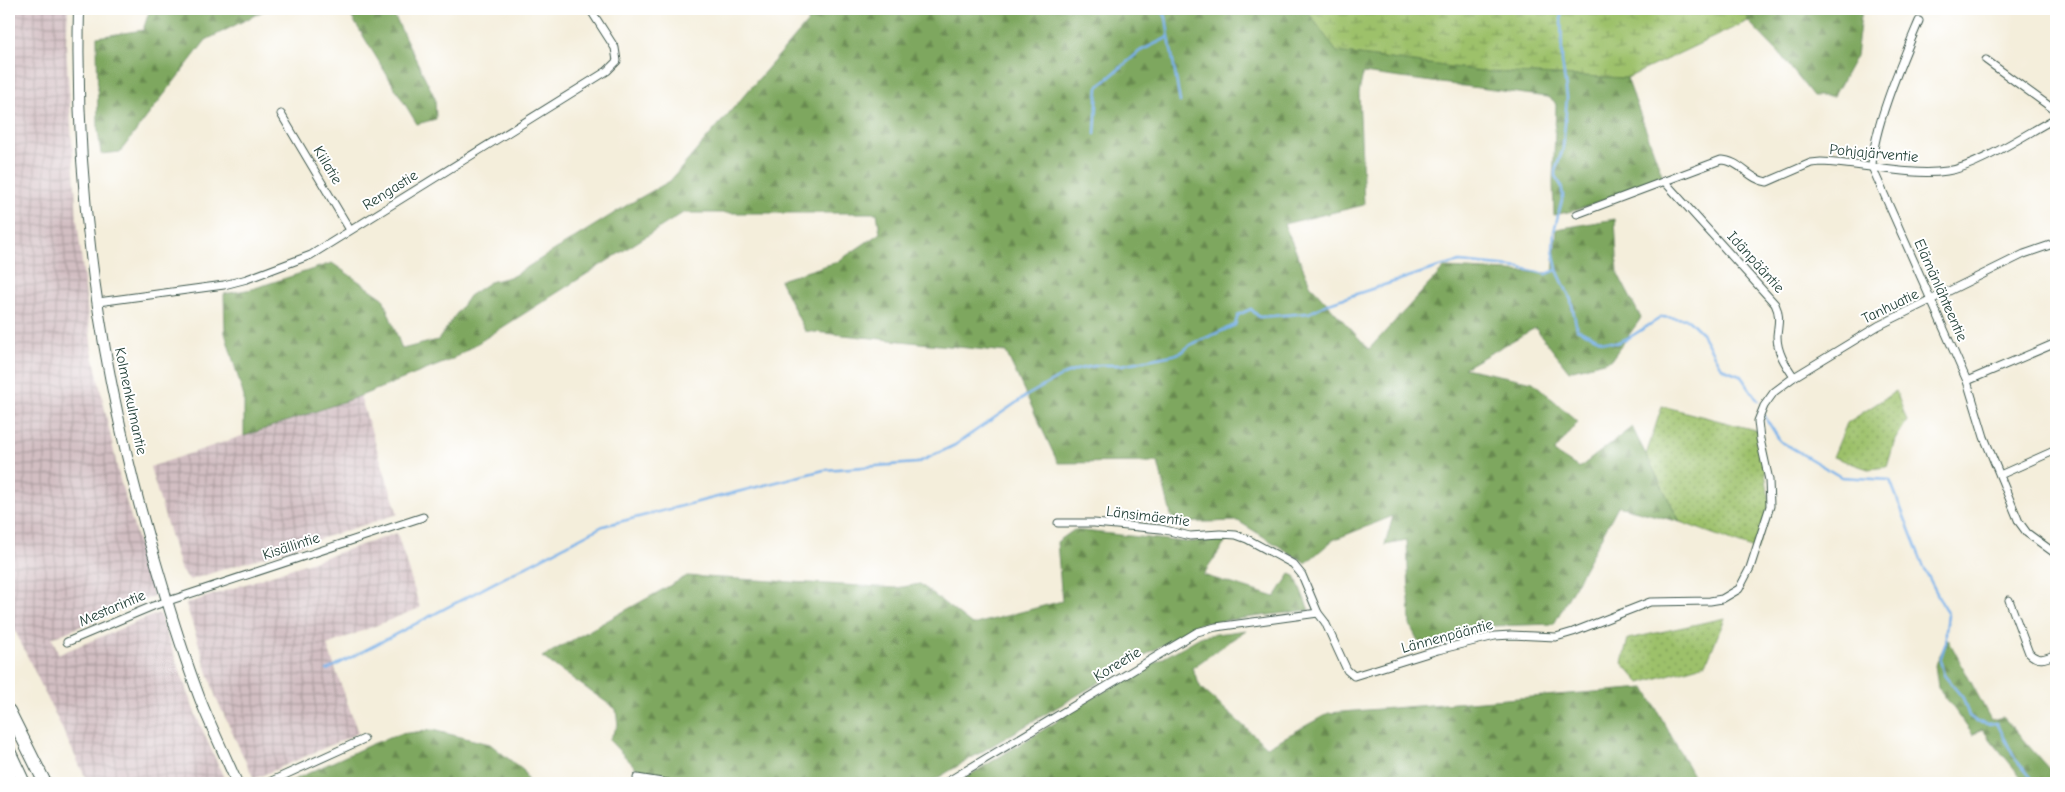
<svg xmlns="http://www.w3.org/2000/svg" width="2065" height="792" font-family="'Comic Neue',sans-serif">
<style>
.industrial{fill:url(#industrial-grid)}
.green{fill:url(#green-dots);stroke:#5e7f50}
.forest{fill:url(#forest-firs);stroke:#4e724a}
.wetland{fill:url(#wetland-marsh);stroke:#5e7f50}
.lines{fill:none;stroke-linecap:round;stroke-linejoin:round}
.stream{stroke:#7ab2ea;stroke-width:2.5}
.street-casing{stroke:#3f584d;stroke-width:9}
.secondary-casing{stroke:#3f584d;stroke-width:12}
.highway-casing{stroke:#3f584d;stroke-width:14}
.street{stroke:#fff;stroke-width:7}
.secondary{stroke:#fff;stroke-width:10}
.highway{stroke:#fff;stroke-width:12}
.labels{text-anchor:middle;stroke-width:4;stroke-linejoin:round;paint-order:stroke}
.street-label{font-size:15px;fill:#1f3d34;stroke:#fff}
</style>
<defs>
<pattern id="industrial-grid" width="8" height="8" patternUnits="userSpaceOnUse" patternTransform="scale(1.25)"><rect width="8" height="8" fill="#d2bec2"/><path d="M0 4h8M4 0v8" fill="none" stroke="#aa9c9e"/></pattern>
<pattern id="green-dots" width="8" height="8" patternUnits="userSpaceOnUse" patternTransform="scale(1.25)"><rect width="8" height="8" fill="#9dc16b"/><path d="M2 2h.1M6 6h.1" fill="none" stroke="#7f9e59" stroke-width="1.8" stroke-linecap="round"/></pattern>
<pattern id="forest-firs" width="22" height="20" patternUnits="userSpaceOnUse" patternTransform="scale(1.25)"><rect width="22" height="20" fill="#7ea75f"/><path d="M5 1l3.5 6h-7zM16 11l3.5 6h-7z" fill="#67894f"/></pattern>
<pattern id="wetland-marsh" width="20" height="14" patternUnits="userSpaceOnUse" patternTransform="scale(1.25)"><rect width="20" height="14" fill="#9dc16b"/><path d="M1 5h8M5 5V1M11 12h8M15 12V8" fill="none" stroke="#7f9e59"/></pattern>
</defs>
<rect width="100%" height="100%" fill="#fff"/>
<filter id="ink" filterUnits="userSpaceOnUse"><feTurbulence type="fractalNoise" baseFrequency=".02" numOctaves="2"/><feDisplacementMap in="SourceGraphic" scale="10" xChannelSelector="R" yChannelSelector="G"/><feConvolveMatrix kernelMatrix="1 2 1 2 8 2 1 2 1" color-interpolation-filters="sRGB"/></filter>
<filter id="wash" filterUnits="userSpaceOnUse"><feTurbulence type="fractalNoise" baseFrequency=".0096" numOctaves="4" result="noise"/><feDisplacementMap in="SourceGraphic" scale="20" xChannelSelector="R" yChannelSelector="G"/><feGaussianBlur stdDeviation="1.12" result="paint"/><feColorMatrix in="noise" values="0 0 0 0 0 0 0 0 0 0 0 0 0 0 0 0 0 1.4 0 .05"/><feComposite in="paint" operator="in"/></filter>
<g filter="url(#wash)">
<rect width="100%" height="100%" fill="#f4eedb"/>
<g class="industrial">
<path d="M 9,9 L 68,9 L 66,45 L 77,219 L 92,350 L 120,480 L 154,596 L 52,638 L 59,654 L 159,613 L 195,713 L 226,783 L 88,783 L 9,618 Z"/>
<path d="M 360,396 L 398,514 L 190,580 L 181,571 L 150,467 Z"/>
<path d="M 397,533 L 420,608 L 327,645 L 358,733 L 254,779 L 216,698 L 186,604 Z"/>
</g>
<g class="green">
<path d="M 1896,391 L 1907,421 L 1895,440 L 1887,467 L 1868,469 L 1833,457 L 1847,423 Z"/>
<path d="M 1662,406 L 1759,431 L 1770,506 L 1757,550 L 1680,522 L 1646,455 Z"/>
<path d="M 1725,618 L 1706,664 L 1640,683 L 1622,663 L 1628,639 Z"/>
</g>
<g class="forest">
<path d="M 150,9 L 267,9 L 206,40 L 120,152 L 101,154 L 98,130 L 97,37 L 143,30 Z"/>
<path d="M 344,9 L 391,9 L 435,98 L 436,119 L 417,124 L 351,16 Z"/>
<path d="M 819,9 L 1306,9 L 1337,52 L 1491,72 L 1627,78 L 1663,177 L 1577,210 L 1554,215 L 1553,182 L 1556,105 L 1554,101 L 1548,97 L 1363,73 L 1359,93 L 1364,205 L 1284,224 L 1311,286 L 1369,349 L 1444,268 L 1553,273 L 1557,229 L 1615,219 L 1618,274 L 1641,318 L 1611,360 L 1569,371 L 1535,328 L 1464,368 L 1533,382 L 1578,422 L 1554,452 L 1579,468 L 1632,427 L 1680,522 L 1618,506 L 1554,624 L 1491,626 L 1420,645 L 1410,625 L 1407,541 L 1385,545 L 1393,516 L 1333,540 L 1306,563 L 1238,521 L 1173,523 L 1158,462 L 1058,463 L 1006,352 L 805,331 L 780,280 L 837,262 L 880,233 L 877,213 L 683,213 L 451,360 L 360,396 L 244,436 L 244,397 L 225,333 L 224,294 L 252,289 L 332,263 L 383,298 L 402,349 L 438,340 L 469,296 L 490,282 L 513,276 L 629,204 L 670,181 Z"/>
<path d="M 1747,9 L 1862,9 L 1856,56 L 1834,96 L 1813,96 L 1779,53 L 1748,21 Z"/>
<path d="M 1074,530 L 1186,542 L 1227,540 L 1203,575 L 1275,597 L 1290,574 L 1295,576 L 1309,610 L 1198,624 L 929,783 L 684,783 L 670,776 L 639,771 L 609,740 L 618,725 L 616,709 L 542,657 L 687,576 L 896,588 L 920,584 L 972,625 L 1062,601 L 1057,542 Z"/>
<path d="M 1246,630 L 1192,668 L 1201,688 L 1267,747 L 1329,713 L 1645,688 L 1697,783 L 957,783 L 1056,722 L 1061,716 L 1202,636 Z"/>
<path d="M 1948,639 L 1991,720 L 2003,717 L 2049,769 L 2056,778 L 2056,783 L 2026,783 L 1982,729 L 1973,735 L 1938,687 L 1935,665 Z"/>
<path d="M 432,730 L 490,744 L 524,771 L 528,783 L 287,783 L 372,744 L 400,734 Z"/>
</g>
<path class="wetland" d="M 1306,9 L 1747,9 L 1748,21 L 1627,78 L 1491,72 L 1337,52 Z"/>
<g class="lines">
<g class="stream">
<path d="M 1561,9 L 1562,61 L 1567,97 L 1563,149 L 1555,171 L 1555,176 L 1561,185 L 1563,196 L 1554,231 L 1553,250 L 1557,270 L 1571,300 L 1577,329 L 1603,341 L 1616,343 L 1630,337 L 1662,317 L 1688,319 L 1701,332 L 1719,364 L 1724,369 L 1740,375 L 1758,401"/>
<path d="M 1169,37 L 1180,102"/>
<path d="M 1095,134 L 1098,87 L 1140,51 L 1169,37 L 1166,17 L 1160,9"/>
<path d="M 1764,415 L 1780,441 L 1841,477 L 1890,480 L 1925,570 L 1948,615 L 1946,631 L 1946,642 L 1940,660 L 1944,675 L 1963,698 L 1969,716 L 1977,722 L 1988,724 L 1997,723 L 2015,759 L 2036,783"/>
<path d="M 327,670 L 603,526 L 824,470 L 917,463 L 955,445 L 1026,396 L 1063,375 L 1079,369 L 1100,365 L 1121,365 L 1173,355 L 1182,352 L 1190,345 L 1235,325 L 1238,315 L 1251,309 L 1259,317 L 1309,313 L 1329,303 L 1439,267 L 1460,262 L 1521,268 L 1546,274 L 1557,270"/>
</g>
</g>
</g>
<g filter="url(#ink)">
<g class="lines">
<g class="street-casing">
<g id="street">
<path d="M 1919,21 C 1903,59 1873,127 1872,167 L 1967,381 L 1984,437 L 2019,522 L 2027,533 L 2056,554"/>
<path d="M 1986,60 L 2056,111"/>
<path d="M 281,114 L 350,230"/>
<path d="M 1664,181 L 1775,304 C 1781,316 1778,324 1777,336 C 1777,352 1785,364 1794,377"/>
<path d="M 1577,214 L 1721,160 C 1740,160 1749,180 1767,182 L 1811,163 L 1821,162 C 1861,163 1909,177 1947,171 C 1977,167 2027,133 2056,118"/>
<path d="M 98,302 L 224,285 L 247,279 L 311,255 L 607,71 L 617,61 L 615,48 L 590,9"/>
<path d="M 1967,381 L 2056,343"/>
<path d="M 2000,475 L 2056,450"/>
<path d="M 1058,523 L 1094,523 L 1161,529 L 1190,536 L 1220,534 L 1236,535 L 1247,539 L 1293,564 L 1302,575 L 1318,613 L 1325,622 L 1347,670 L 1354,676 L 1438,650 L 1495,636 L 1511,635 L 1556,637 L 1573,632 L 1650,602 L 1710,601 L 1722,599 L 1739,589 L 1750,568 L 1770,506 L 1769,480 L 1760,439 L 1758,421 L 1764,406 L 1774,392 L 1794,377 L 1878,326 L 2024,254 L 2056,243"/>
<path d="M 2009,600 L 2029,653 C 2038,662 2045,659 2056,654"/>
<path d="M 67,642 L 153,606 L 423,517"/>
<path d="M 637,778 L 668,783"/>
<path d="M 267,783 L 364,739"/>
<path d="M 945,783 L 1197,632 L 1216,627 L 1318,613"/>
</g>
</g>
<g class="secondary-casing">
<path id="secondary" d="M 79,9 C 74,201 104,394 160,577 C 172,618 185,659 200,699 C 211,727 225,755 237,783"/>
</g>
<g class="highway-casing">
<g id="highway">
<path d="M 9,711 L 45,783"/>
<path d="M 9,751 L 24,783"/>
</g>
</g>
<use href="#street" class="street"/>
<use href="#secondary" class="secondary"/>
<use href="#highway" class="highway"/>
</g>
</g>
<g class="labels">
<g class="street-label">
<text transform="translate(1874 153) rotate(5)" y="5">Pohjajärventie</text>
<text transform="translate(328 165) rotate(59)" y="5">Kiilatie</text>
<text transform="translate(390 190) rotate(-32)" y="5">Rengastie</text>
<text transform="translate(1756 262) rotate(48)" y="5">Idänpääntie</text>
<text transform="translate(1941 290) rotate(66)" y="5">Elämänlähteentie</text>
<text transform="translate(1890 306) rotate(-26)" y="5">Tanhuatie</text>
<text transform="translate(131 401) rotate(78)" y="5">Kolmenkulmantie</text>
<text transform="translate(1148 516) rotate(7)" y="5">Länsimäentie</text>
<text transform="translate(291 546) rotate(-18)" y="5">Kisällintie</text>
<text transform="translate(112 608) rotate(-23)" y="5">Mestarintie</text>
<text transform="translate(1447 636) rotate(-15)" y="5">Lännenpääntie</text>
<text transform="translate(1117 664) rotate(-31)" y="5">Koreetie</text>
</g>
</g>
<rect width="2065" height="792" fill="none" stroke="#fff" stroke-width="30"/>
</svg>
